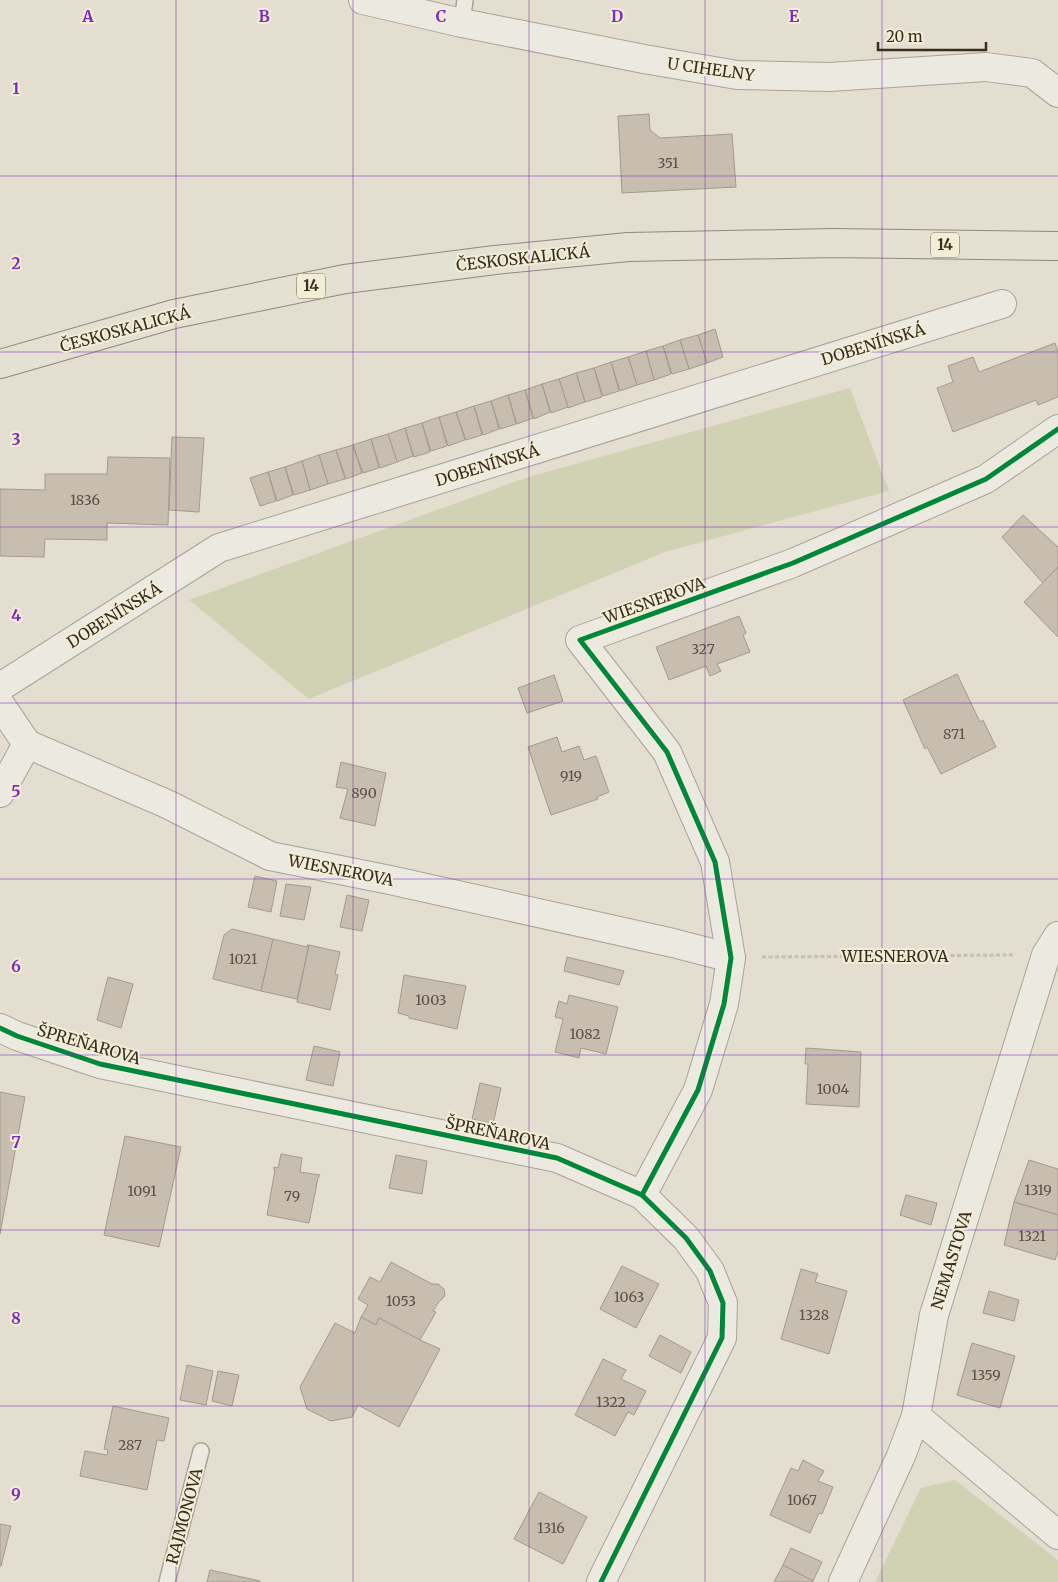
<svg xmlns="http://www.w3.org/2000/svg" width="1058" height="1582" font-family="Merriweather,serif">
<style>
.green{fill:#d0d2b3}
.building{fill:#c7beb0;stroke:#a39a8e}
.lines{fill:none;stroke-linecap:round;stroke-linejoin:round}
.service-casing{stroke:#a9a398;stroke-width:18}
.minor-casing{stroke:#a9a398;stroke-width:30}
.primary-casing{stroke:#8e897e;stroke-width:30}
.path{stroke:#c4c0b7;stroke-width:3;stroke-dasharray:4 2.5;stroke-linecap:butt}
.service{stroke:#ece9e0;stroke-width:15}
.minor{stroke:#ece9e0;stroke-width:28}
.primary{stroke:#e4e0d2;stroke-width:28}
.cycleway-casing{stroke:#f3edd6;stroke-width:8}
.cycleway{stroke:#00873e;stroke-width:5}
.grid{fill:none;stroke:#7b2cbf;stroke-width:1;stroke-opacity:0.55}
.labels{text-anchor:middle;stroke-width:4;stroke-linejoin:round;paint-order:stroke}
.number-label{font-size:14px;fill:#5b5144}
.shield{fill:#f3edd6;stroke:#6f6757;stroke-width:1}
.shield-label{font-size:15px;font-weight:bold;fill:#372d20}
.street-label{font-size:16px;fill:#372d20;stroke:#f3edd6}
.grid-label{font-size:16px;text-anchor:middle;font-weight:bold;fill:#7b2cbf;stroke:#f3edd6;stroke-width:4;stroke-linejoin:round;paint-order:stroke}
</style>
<rect width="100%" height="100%" fill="#e3decf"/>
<g class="green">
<path d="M 850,388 L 889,491 L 665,552 L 309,699 L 189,600 L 528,477 Z"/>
<path d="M 955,1480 L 1058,1560 L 1058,1582 L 875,1582 L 921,1488 Z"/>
</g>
<g class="building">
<path d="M 649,114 L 650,130 L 660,138 L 732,134 L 736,187 L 622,193 L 618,116 Z"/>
<path d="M 715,329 L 723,357 L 707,363 L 698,335 Z"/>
<path d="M 698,335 L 707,363 L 689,369 L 680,340 Z"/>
<path d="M 680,340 L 689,369 L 672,374 L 663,346 Z"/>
<path d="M 1055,343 L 1058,352 L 1058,397 L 1038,405 L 1036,400 L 953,432 L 937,388 L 953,382 L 948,366 L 973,357 L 979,372 Z"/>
<path d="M 663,346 L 671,374 L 654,380 L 646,351 Z"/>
<path d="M 646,351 L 654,380 L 637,385 L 628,357 Z"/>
<path d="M 628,357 L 637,385 L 620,391 L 611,362 Z"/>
<path d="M 611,362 L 619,391 L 603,396 L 594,368 Z"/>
<path d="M 594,368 L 602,397 L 585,402 L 576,373 Z"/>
<path d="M 576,373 L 585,402 L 568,408 L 559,379 Z"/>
<path d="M 559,379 L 568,407 L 551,413 L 542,384 Z"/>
<path d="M 542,384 L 550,412 L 534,419 L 525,390 Z"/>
<path d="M 525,390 L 533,418 L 517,424 L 508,395 Z"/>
<path d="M 508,395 L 516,424 L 500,429 L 491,401 Z"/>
<path d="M 491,401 L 499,429 L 483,435 L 474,406 Z"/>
<path d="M 474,406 L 482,435 L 466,440 L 456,412 Z"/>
<path d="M 456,412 L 465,440 L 448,446 L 439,417 Z"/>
<path d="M 439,417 L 447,446 L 431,451 L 422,423 Z"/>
<path d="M 422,423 L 430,452 L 414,457 L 405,428 Z"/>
<path d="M 405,428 L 413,456 L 397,462 L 388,434 Z"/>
<path d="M 388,434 L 397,462 L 380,468 L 371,439 Z"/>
<path d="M 172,437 L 204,438 L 199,512 L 169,510 Z"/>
<path d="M 371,439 L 379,468 L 363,473 L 353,445 Z"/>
<path d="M 353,445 L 362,473 L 346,479 L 336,450 Z"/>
<path d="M 336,450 L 345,479 L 328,484 L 319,455 Z"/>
<path d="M 319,455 L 328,484 L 310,490 L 302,461 Z"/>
<path d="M 108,457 L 170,458 L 168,525 L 107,523 L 107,540 L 45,539 L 44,557 L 0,556 L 0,489 L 45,490 L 45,474 L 107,474 Z"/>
<path d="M 302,461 L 310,490 L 294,495 L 285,467 Z"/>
<path d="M 285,467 L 293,495 L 277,501 L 268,472 Z"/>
<path d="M 268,472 L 276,501 L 260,506 L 250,478 Z"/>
<path d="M 1023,515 L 1058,547 L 1058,567 L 1043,583 L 1002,537 Z"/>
<path d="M 1058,567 L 1058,637 L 1024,602 Z"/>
<path d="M 739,616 L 746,633 L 743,635 L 750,652 L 717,664 L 721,671 L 710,676 L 706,666 L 669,680 L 656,647 Z"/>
<path d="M 957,674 L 980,722 L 983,720 L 996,747 L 941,774 L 927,747 L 925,749 L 903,700 Z"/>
<path d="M 554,675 L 563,701 L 527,713 L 518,688 Z"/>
<path d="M 557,737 L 562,752 L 579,746 L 584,760 L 596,756 L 609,792 L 597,797 L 598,799 L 551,815 L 528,747 Z"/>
<path d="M 341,762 L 386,773 L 375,826 L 340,818 L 348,789 L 336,787 Z"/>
<path d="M 255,876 L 277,881 L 271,912 L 248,907 Z"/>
<path d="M 286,884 L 311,887 L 304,920 L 280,916 Z"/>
<path d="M 347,895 L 369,900 L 362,931 L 340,927 Z"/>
<path d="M 232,929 L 273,939 L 261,991 L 213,979 L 224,935 Z"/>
<path d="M 273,939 L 307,947 L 307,945 L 309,945 L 297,999 L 261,991 Z"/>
<path d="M 309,945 L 340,952 L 335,974 L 338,975 L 330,1010 L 297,1002 Z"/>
<path d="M 567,957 L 624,971 L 619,985 L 564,971 Z"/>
<path d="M 404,975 L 466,986 L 457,1029 L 409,1018 L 409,1016 L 398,1013 Z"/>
<path d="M 108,977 L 133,984 L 121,1028 L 97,1020 Z"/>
<path d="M 569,995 L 618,1007 L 606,1054 L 581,1048 L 579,1058 L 555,1052 L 563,1019 L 555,1017 L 559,1001 L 567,1004 Z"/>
<path d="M 314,1046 L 340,1052 L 333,1086 L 306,1080 Z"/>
<path d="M 806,1048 L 861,1052 L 859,1107 L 806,1104 L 808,1064 L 805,1064 Z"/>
<path d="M 480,1083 L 501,1088 L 493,1124 L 472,1119 Z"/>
<path d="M 0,1092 L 25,1097 L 0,1234 Z"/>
<path d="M 125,1136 L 181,1147 L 159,1247 L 104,1235 Z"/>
<path d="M 281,1154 L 302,1158 L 300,1172 L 320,1175 L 318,1178 L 309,1223 L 267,1215 L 275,1170 L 274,1170 L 274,1167 L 278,1168 Z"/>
<path d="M 396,1155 L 427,1161 L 422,1194 L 389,1188 Z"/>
<path d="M 1029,1160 L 1058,1169 L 1058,1215 L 1014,1202 Z"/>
<path d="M 906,1195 L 937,1203 L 931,1225 L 900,1215 Z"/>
<path d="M 1014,1202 L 1058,1215 L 1058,1251 L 1055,1260 L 1004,1245 Z"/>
<path d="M 391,1262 L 432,1284 L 438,1284 L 444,1289 L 445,1295 L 443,1298 L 438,1303 L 433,1311 L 436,1312 L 420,1340 L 379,1318 L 376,1325 L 361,1317 L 368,1305 L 358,1299 L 370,1277 L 380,1282 Z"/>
<path d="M 622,1266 L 659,1284 L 636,1328 L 600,1309 Z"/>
<path d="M 801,1269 L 818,1274 L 815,1282 L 847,1291 L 829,1354 L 781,1339 Z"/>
<path d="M 989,1291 L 1019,1300 L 1014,1321 L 983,1313 Z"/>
<path d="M 361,1317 L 376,1325 L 379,1318 L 420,1340 L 440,1349 L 399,1427 L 358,1405 L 352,1417 L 331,1421 L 307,1409 L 300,1387 L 335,1323 L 355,1333 Z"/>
<path d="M 660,1335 L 691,1352 L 681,1373 L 649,1356 Z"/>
<path d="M 972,1343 L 1015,1356 L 1000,1408 L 957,1395 Z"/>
<path d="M 603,1359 L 626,1370 L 621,1379 L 646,1391 L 634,1415 L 628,1412 L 615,1436 L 575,1415 Z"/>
<path d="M 187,1365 L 213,1371 L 206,1405 L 180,1400 Z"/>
<path d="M 218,1371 L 239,1375 L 232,1406 L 212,1401 Z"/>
<path d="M 113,1406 L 169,1418 L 164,1441 L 157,1440 L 147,1490 L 80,1476 L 85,1451 L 107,1455 L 108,1450 L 104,1449 Z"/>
<path d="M 803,1460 L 824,1471 L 818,1481 L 833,1487 L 822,1514 L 819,1513 L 810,1533 L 770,1515 L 791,1468 L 798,1471 Z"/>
<path d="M 539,1492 L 587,1517 L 563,1564 L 514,1539 Z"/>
<path d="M 0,1524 L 11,1526 L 1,1566 L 0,1566 Z"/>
<path d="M 791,1548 L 822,1562 L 813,1581 L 783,1565 Z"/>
<path d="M 783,1565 L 813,1581 L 813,1582 L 774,1582 Z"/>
<path d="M 210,1570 L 260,1581 L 260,1582 L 207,1582 Z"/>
</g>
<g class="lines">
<g class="service-casing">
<g id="service">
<path d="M 462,23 L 465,0"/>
<path d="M 167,1582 L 201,1451"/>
</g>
</g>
<g class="minor-casing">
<g id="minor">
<path d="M 363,0 L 462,23 L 644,59 L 737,75 L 829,77 L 986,67 L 1032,73 L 1058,93"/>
<path d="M 0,687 L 219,548 L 1002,304"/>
<path d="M 0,704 L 27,744 L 0,793"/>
<path d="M 27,744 L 167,804 L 270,856 L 390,880 L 673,943 L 731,958"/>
<path d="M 0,1028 L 17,1036 L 100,1064 L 557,1158 L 642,1195 L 686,1238 L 710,1271 L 723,1303 L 722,1338 L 601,1582"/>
<path d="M 642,1195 L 698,1090 L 724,1004 L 731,958 L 715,862 L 667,752 L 580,640 L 793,563 L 986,479 L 1058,429"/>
<path d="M 916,1416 L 1058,1535"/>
<path d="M 843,1582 L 901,1456 L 916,1416 L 934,1315 L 1046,955 L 1058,936"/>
</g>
</g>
<g class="primary-casing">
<path id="primary" d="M 0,364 L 174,314 L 345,279 L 495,260 L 628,247 L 833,243 L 1058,246"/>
</g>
<path class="path" d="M 762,957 L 1013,955"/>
<use href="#service" class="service"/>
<use href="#minor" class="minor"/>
<use href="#primary" class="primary"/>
<g class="cycleway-casing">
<g id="cycleway">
<path d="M 0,1028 L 17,1036 L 100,1064 L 557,1158 L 642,1195 L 686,1238 L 710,1271 L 723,1303 L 722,1338 L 601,1582"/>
<path d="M 642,1195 L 698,1090 L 724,1004 L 731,958 L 715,862 L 667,752 L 580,640 L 793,563 L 986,479 L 1058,429"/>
</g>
</g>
<use href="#cycleway" class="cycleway"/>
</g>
<path class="grid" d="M 176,0 L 176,1582M 353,0 L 353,1582M 529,0 L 529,1582M 705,0 L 705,1582M 882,0 L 882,1582M 0,176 L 1058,176M 0,352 L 1058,352M 0,527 L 1058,527M 0,703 L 1058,703M 0,879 L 1058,879M 0,1055 L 1058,1055M 0,1230 L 1058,1230M 0,1406 L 1058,1406"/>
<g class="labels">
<g class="number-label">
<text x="668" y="168">351</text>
<text x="85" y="505">1836</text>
<text x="703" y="654">327</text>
<text x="954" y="739">871</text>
<text x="571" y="781">919</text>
<text x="364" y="798">890</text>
<text x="243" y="964">1021</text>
<text x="431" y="1005">1003</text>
<text x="585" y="1039">1082</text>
<text x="833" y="1094">1004</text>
<text x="1038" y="1195">1319</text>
<text x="142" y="1196">1091</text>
<text x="292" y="1201">79</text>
<text x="1032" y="1241">1321</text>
<text x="629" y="1302">1063</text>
<text x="401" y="1306">1053</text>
<text x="814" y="1320">1328</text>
<text x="986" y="1380">1359</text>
<text x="611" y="1407">1322</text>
<text x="130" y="1450">287</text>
<text x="802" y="1505">1067</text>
<text x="551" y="1533">1316</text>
</g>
<g class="shield">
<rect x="931" y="232.5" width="28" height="25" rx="4"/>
<rect x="297" y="273.5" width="28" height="25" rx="4"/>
</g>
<g class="shield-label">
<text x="945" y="250">14</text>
<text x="311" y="291">14</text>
</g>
<g class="street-label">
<text transform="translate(711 69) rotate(8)" y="6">U CIHELNY</text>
<text transform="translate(523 258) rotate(-6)" y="6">ČESKOSKALICKÁ</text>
<text transform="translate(125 329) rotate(-15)" y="6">ČESKOSKALICKÁ</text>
<text transform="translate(873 344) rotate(-17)" y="6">DOBENÍNSKÁ</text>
<text transform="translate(487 465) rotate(-17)" y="6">DOBENÍNSKÁ</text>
<text transform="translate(654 600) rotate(-20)" y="6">WIESNEROVA</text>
<text transform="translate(114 615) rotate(-32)" y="6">DOBENÍNSKÁ</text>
<text transform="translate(341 870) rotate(11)" y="6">WIESNEROVA</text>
<text x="895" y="962">WIESNEROVA</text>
<text transform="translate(89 1044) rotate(16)" y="6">ŠPREŇAROVA</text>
<text transform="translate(498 1133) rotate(12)" y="6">ŠPREŇAROVA</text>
<text transform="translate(951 1260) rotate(-73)" y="6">NEMASTOVA</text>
<text transform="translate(184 1516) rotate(-75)" y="6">RAJMONOVA</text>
</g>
</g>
<g class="grid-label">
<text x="88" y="22">A</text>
<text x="264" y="22">B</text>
<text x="441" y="22">C</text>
<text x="617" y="22">D</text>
<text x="794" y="22">E</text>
<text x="16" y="94">1</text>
<text x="16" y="269">2</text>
<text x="16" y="445">3</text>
<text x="16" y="621">4</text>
<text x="16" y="797">5</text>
<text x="16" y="972">6</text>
<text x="16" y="1148">7</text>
<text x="16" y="1324">8</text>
<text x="16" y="1500">9</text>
</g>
<path d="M878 42v8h108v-8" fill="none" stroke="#372d20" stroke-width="2.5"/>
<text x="886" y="42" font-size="15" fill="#372d20" stroke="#f3edd6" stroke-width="4" paint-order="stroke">20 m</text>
</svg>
